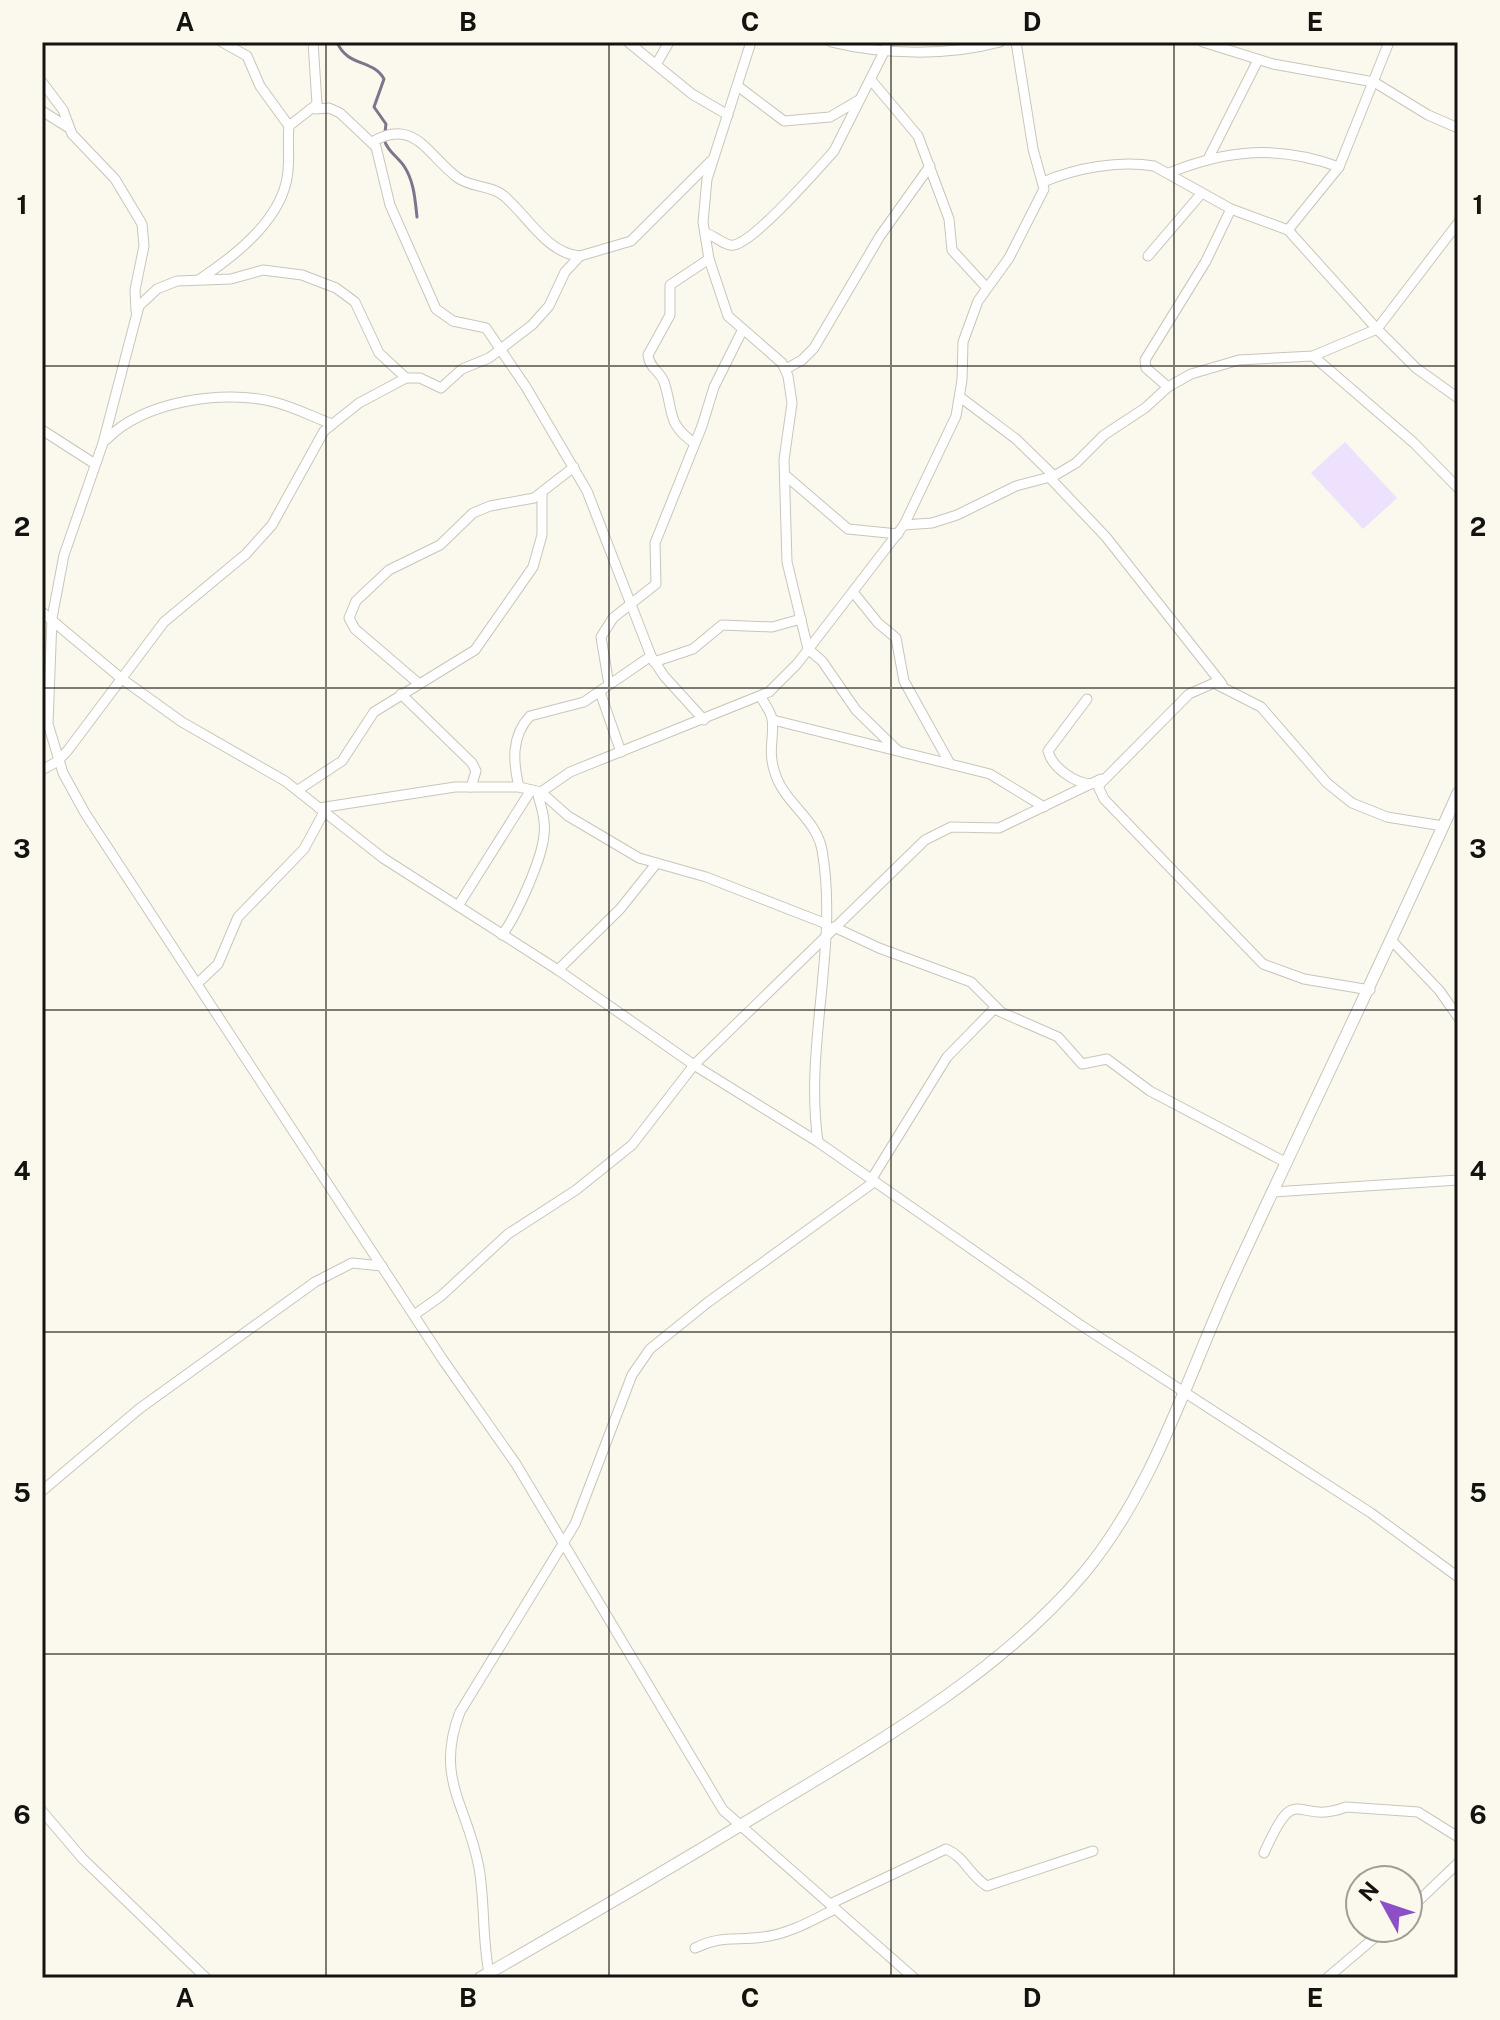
<svg xmlns="http://www.w3.org/2000/svg" width="1500" height="2020" font-family="'Public Sans',sans-serif">
<style>
.grass{fill:#ede1fd}
.lines{fill:none;stroke-linecap:round;stroke-linejoin:round}
.stream{stroke:#7f748c;stroke-width:3}
.minor-casing{stroke:#c8c6bb;stroke-width:11}
.tertiary-casing{stroke:#c8c6bb;stroke-width:13}
.minor{stroke:#fff;stroke-width:9}
.tertiary{stroke:#fff;stroke-width:11}
.grid{fill:none;stroke:#14130f;stroke-width:2;stroke-opacity:0.55}
.neatline{fill:none;stroke:#14130f;stroke-width:3}
.grid-label{font-size:26px;text-anchor:middle;font-weight:bold;fill:#14130f}
</style>
<rect width="100%" height="100%" fill="#fbf9ee"/>
<path class="grass" d="M 1345,442 L 1397,498 L 1363,529 L 1311,473 Z"/>
<g class="lines">
<g class="stream">
<path d="M 337,42 C 347,67 373,59 384,79 L 374,107 L 386,124 L 385,132"/>
<path d="M 384,139 C 387,151 397,156 404,166 C 414,181 415,199 417,217"/>
</g>
<g class="minor-casing">
<g id="minor">
<path d="M 222,42 L 247,56 L 260,86 L 289,126"/>
<path d="M 628,42 L 692,94 L 728,115"/>
<path d="M 751,42 L 707,179 L 703,222 L 709,259 L 728,316 L 782,363 L 788,376 L 792,403 L 784,460 L 787,562 L 808,649 L 822,661 L 856,710 L 897,750"/>
<path d="M 831,42 C 883,55 949,56 1000,42"/>
<path d="M 1203,42 L 1273,64 L 1374,82 L 1428,115 L 1458,128"/>
<path d="M 657,63 L 669,42"/>
<path d="M 871,80 L 918,136 L 949,219 L 952,250 L 986,287"/>
<path d="M 42,82 L 63,110 L 72,134 L 115,179 L 142,224 L 144,246 L 135,290 L 136,311"/>
<path d="M 739,87 L 784,121 L 830,117 L 859,100"/>
<path d="M 315,109 L 329,108 L 340,113 L 376,147 L 390,205 L 436,309 L 453,321 L 486,328 L 526,387 L 587,491 L 651,656 L 664,676 L 704,720"/>
<path d="M 42,111 L 69,128"/>
<path d="M 372,142 C 415,117 427,155 458,178 C 472,188 491,185 504,196 C 527,215 547,254 580,256"/>
<path d="M 1209,157 L 1258,60"/>
<path d="M 1169,173 C 1228,149 1279,145 1339,167"/>
<path d="M 1043,182 C 1076,168 1119,160 1154,166 L 1231,209 L 1288,230 L 1377,329 L 1416,368 L 1458,398"/>
<path d="M 1288,230 L 1339,167 L 1389,42"/>
<path d="M 705,233 C 714,235 726,247 734,245 C 755,241 817,170 834,151 L 889,42"/>
<path d="M 1148,256 L 1201,194"/>
<path d="M 200,279 C 233,257 276,224 286,183 C 291,164 287,145 289,126 L 317,104 L 313,42"/>
<path d="M 1313,356 L 1414,443 L 1458,488"/>
<path d="M 786,369 L 802,360 L 814,348 L 880,236 L 930,166"/>
<path d="M 406,378 L 379,353 L 355,302 L 336,288 L 302,275 L 263,270 L 231,279 L 177,281 L 157,289 L 139,306 L 103,443 L 64,555 L 52,618 L 48,724 L 63,773 L 85,813 L 443,1360 L 516,1464 L 723,1810 L 914,1978"/>
<path d="M 1168,387 L 1146,368 L 1145,360 L 1206,261 L 1231,209"/>
<path d="M 960,397 L 1016,439 L 1054,476"/>
<path d="M 42,430 L 95,464"/>
<path d="M 106,440 C 143,401 224,389 274,402 C 294,407 313,417 332,424"/>
<path d="M 694,443 C 666,423 674,412 664,382 C 660,371 649,368 648,355 L 670,315 L 670,285 L 709,259"/>
<path d="M 785,475 L 848,529 L 898,534"/>
<path d="M 1050,478 L 1106,537 L 1222,684"/>
<path d="M 904,525 L 932,523 L 957,515 L 1016,486 L 1054,476 L 1076,463 L 1104,435 L 1145,408 L 1168,387 L 1191,374 L 1239,360 L 1313,356 L 1377,329 L 1458,223"/>
<path d="M 853,592 L 878,623 L 896,638 L 904,681 L 949,762"/>
<path d="M 42,612 L 122,679 L 182,722 L 285,781 L 383,858 L 558,970 L 694,1065 L 818,1142 L 1079,1324 L 1371,1513 L 1458,1577"/>
<path d="M 654,662 L 693,649 L 722,625 L 772,627 L 801,619"/>
<path d="M 418,683 L 355,629 L 349,618 L 356,601 L 389,570 L 440,545 L 473,513 L 490,506 L 534,498 L 574,467"/>
<path d="M 609,685 L 601,637 L 613,618 L 656,584 L 655,543 L 702,426 L 714,387 L 742,331"/>
<path d="M 600,692 L 621,752"/>
<path d="M 401,694 L 472,763 L 476,771 L 471,787"/>
<path d="M 761,697 C 764,703 771,712 772,719 C 775,735 767,750 775,773 C 784,803 816,818 822,850 C 839,946 804,1045 818,1142"/>
<path d="M 1087,699 L 1048,751 C 1052,767 1074,783 1091,784"/>
<path d="M 773,720 L 990,774 L 1044,807"/>
<path d="M 42,770 L 58,761 L 68,750 L 164,622 L 246,554 L 272,525 L 324,431 L 359,403 L 406,378 L 420,378 L 441,388 L 462,369 L 489,358 L 532,325 L 549,306 L 565,272 L 580,256 L 631,241 L 711,161"/>
<path d="M 519,787 C 513,762 511,736 530,716 L 584,702 L 651,656"/>
<path d="M 298,790 L 342,761 L 374,712 L 475,650 L 533,567 L 542,535 L 542,494"/>
<path d="M 541,792 L 568,816 L 639,858 L 706,877 L 824,923"/>
<path d="M 319,808 L 455,787 L 519,787 L 541,792 L 570,772 L 769,692 L 797,664 L 904,525 L 956,416 L 962,380 L 963,342 L 978,301 L 1009,258 L 1044,189 L 1033,149 L 1016,42"/>
<path d="M 458,906 L 531,790"/>
<path d="M 834,927 L 879,948 L 971,982 L 999,1010"/>
<path d="M 502,935 C 517,915 542,859 544,835 C 546,820 541,806 537,792"/>
<path d="M 1392,941 L 1439,990 L 1458,1017"/>
<path d="M 558,970 L 620,909 L 656,864"/>
<path d="M 199,982 L 218,964 L 238,917 L 304,849 L 324,812"/>
<path d="M 1370,990 L 1304,979 L 1263,964 L 1104,799 L 1098,786 L 1189,694 L 1214,683 L 1261,707 L 1327,783 L 1352,803 L 1387,817 L 1443,826"/>
<path d="M 871,1180 L 947,1057 L 994,1009 L 1058,1037 L 1082,1064 L 1107,1059 L 1150,1091 L 1285,1162"/>
<path d="M 1273,1192 L 1458,1180"/>
<path d="M 414,1315 L 441,1296 L 508,1234 L 576,1190 L 632,1145 L 694,1065 L 925,840 L 951,827 L 999,828 L 1101,779"/>
<path d="M 42,1491 L 139,1409 L 315,1282 L 352,1263 L 382,1266"/>
<path d="M 42,1811 L 82,1858 L 206,1978"/>
<path d="M 1264,1853 C 1298,1777 1294,1827 1346,1807 L 1418,1812 L 1458,1837"/>
<path d="M 830,1904 L 946,1849 C 965,1857 969,1875 987,1886 L 1093,1851"/>
<path d="M 1408,1911 L 1458,1863"/>
<path d="M 695,1948 C 721,1935 736,1941 763,1937 C 789,1934 813,1920 835,1909"/>
<path d="M 489,1973 C 482,1938 485,1902 479,1868 C 468,1806 434,1779 460,1712 L 575,1524 L 632,1375 L 650,1349 L 707,1303 L 874,1182"/>
<path d="M 1327,1978 L 1386,1928"/>
</g>
</g>
<g class="tertiary-casing">
<path id="tertiary" d="M 480,1978 C 582,1920 684,1860 784,1799 C 889,1736 1004,1668 1084,1573 C 1155,1487 1186,1380 1231,1281 C 1306,1118 1385,957 1458,793"/>
</g>
<use href="#minor" class="minor"/>
<use href="#tertiary" class="tertiary"/>
</g>
<path class="grid" d="M 326,42 L 326,1978M 609,42 L 609,1978M 891,42 L 891,1978M 1174,42 L 1174,1978M 42,366 L 1458,366M 42,688 L 1458,688M 42,1010 L 1458,1010M 42,1332 L 1458,1332M 42,1654 L 1458,1654"/>
<rect width="1500" height="2020" fill="none" stroke="#fbf9ee" stroke-width="88"/>
<g transform="translate(1384 1904) rotate(310)"><circle r="38" fill="#fbf9ee" stroke="#9f9d95" stroke-width="2"/>
<path d="M0-6L14 30L0 20L-14 30Z" fill="#8d4fc5"/>
<text y="-12" font-size="22" font-weight="bold" text-anchor="middle" fill="#14130f">N</text>
</g>
<rect x="44" y="44" width="1412" height="1932" class="neatline"/>
<g class="grid-label">
<text x="185" y="31">A</text>
<text x="468" y="31">B</text>
<text x="750" y="31">C</text>
<text x="1032" y="31">D</text>
<text x="1315" y="31">E</text>
<text x="22" y="214">1</text>
<text x="1478" y="214">1</text>
<text x="22" y="536">2</text>
<text x="1478" y="536">2</text>
<text x="22" y="858">3</text>
<text x="1478" y="858">3</text>
<text x="22" y="1180">4</text>
<text x="1478" y="1180">4</text>
<text x="22" y="1502">5</text>
<text x="1478" y="1502">5</text>
<text x="22" y="1824">6</text>
<text x="1478" y="1824">6</text>
<text x="185" y="2007">A</text>
<text x="468" y="2007">B</text>
<text x="750" y="2007">C</text>
<text x="1032" y="2007">D</text>
<text x="1315" y="2007">E</text>
</g>
</svg>
